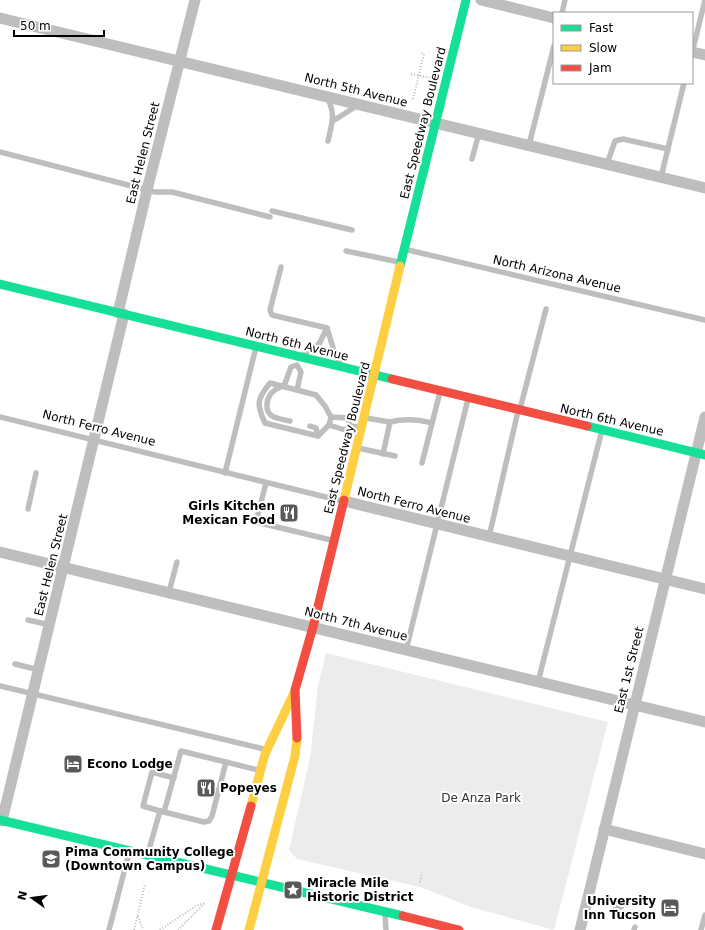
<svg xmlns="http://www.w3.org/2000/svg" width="705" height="930" font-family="'DejaVu Sans',sans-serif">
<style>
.park{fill:#ececec}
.water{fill:url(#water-waves)}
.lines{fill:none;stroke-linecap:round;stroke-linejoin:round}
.path{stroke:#b9b9b9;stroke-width:2;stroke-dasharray:1 2;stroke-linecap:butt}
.lane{stroke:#bebebe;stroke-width:5.5}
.street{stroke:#bebebe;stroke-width:11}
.fast{stroke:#16e098;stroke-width:9}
.slow{stroke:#ffcf43;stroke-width:9}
.jam{stroke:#f24e42;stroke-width:9}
.labels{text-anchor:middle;stroke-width:4;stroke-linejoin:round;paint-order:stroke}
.street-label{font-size:12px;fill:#000;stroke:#fff}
.poi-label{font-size:12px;font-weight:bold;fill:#000;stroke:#fff;text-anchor:start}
.park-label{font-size:12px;fill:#333;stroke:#fff}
</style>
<defs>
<pattern id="water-waves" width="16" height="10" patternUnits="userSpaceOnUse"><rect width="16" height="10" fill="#bfbfbf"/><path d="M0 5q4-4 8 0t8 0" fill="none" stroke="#a2a2a2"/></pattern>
</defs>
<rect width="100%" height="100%" fill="#fff"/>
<path class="park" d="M 326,653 L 608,722 L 554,930 L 471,907 L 420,887 L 297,859 L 289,850 L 310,758 L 318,686 Z"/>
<path class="water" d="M 619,897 L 626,902 L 624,908 L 619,911 L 610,906 L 612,898 Z"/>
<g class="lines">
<g class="path">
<path d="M 411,74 L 430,78"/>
<path d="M 413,99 L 424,54 L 420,52"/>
<path d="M 420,882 L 422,873"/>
<path d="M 138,916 L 143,930"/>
<path d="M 134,930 L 145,884"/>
<path d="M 160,930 L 196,906 L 204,903"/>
<path d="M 178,930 L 204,904"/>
</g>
<g class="lane">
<path d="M 562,13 L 565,0"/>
<path d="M 692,53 L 705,0"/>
<path d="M 327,97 C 336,114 332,123 328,141"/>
<path d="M 333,121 L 358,105"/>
<path d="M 529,145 L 554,46"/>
<path d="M 0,152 L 155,192 L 172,192 L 270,217"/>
<path d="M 472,159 L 479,133"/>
<path d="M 607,164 L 615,141 L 623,139 L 668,149"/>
<path d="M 661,177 L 684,83"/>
<path d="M 272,211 L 352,230"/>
<path d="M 408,250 L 705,320"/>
<path d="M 346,251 L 399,262"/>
<path d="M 281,267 L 270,310 L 272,315 L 327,328"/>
<path d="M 304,354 L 319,344 L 327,328 L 334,351 L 340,363"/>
<path d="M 270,383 L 316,395 L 325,406 L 331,417 L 329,425 L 318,436 L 265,423 C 256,404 257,399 270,383 Z"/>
<path d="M 520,409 L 546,309"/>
<path d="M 0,417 L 342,501"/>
<path d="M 331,417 L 348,418 L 350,426"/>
<path d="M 366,418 L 390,422"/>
<path d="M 290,421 C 285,420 279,419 274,417 C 263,412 266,396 275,390 C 277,388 281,387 284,386 L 291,367 L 297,365 L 301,372 L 297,390"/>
<path d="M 329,425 L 345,430 L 350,426 L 359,427"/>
<path d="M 310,426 L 316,428 L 318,436"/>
<path d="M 358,448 L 395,456"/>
<path d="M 383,454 L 390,422 C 405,418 417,419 432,423"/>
<path d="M 422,463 L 440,392"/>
<path d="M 225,473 L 256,347"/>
<path d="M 266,483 L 256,522 L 331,540"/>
<path d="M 28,509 L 36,473"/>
<path d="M 489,537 L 518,411"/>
<path d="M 169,592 L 177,562"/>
<path d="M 28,620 L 50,625"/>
<path d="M 406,650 L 468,399"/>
<path d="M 15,664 L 39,670"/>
<path d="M 538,682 L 602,430"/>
<path d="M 0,686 L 264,749"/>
<path d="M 160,811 L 143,806 L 152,772 L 174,778"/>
<path d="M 164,812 L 204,822 L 209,821 L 212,816 L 226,762"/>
<path d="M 148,853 L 160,811 L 164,812 L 181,751 L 258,770"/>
<path d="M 385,914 L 386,930"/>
<path d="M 109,930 L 129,853"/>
<path d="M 634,930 L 635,927"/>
<path d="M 701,930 L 705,915"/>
</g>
<g class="street">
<path d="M 481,0 L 554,18"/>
<path d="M 0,18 L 705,188"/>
<path d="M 692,52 L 705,55"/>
<path d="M 118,313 L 147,190 L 195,0"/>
<path d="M 344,501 L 705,589"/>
<path d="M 0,552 L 705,722"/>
<path d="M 2,821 L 124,314"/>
<path d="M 604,829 L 705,854"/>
<path d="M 580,930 L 705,417"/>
</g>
<g class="fast">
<path d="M 400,266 L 466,0"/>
<path d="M 0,284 L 392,379"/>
<path d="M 587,426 L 705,455"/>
<path d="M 0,820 L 403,916"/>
</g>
<g class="slow">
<path d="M 344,500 L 400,266"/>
<path d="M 251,806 L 265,754 L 294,693"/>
<path d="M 249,930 L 295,756 L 297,738"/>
</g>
<g class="jam">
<path d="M 392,379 L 587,426"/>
<path d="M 297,738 L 295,690 L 313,627 L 344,500"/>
<path d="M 403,916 L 459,930"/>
<path d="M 216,930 L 251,806"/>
</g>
</g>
<defs>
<g id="restaurant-square" transform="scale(1)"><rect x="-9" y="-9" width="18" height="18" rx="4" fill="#595959" stroke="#fff"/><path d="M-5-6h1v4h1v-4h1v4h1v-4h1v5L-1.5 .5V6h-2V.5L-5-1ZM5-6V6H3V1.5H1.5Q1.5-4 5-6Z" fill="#fff"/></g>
<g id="hotel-square" transform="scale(1)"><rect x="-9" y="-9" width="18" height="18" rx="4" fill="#595959" stroke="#fff"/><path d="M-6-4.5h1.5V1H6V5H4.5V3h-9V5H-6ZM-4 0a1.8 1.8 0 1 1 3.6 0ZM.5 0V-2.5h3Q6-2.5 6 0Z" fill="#fff"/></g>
<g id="university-square" transform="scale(1)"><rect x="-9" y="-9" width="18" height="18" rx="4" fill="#595959" stroke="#fff"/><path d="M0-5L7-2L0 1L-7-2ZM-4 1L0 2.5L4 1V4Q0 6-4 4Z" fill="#fff"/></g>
<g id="sight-square" transform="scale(1)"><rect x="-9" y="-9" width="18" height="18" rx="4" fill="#595959" stroke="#fff"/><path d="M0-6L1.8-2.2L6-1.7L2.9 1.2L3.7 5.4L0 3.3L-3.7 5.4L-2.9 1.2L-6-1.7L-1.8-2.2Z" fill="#fff"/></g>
</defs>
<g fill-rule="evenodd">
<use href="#restaurant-square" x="289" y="513"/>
<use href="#hotel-square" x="73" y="764"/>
<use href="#restaurant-square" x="206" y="788"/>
<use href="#university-square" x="51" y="859"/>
<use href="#sight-square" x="293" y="890"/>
<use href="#hotel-square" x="670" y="908"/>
</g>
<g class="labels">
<g class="street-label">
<text transform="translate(356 90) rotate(14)" y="4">North 5th Avenue</text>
<text transform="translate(423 123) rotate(-76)" y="4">East Speedway Boulevard</text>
<text transform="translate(143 153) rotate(-76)" y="4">East Helen Street</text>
<text transform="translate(557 274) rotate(13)" y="4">North Arizona Avenue</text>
<text transform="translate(297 344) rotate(14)" y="4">North 6th Avenue</text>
<text transform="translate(612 420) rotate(13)" y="4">North 6th Avenue</text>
<text transform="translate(99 428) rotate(14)" y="4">North Ferro Avenue</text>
<text transform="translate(347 438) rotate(-76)" y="4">East Speedway Boulevard</text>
<text transform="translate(414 505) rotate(14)" y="4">North Ferro Avenue</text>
<text transform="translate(51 565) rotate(-76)" y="4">East Helen Street</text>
<text transform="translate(356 624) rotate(14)" y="4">North 7th Avenue</text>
<text transform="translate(629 670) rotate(-76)" y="4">East 1st Street</text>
</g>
<g class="poi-label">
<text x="275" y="510" text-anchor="end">Girls Kitchen<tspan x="275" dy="14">Mexican Food</tspan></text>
<text x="87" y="768">Econo Lodge</text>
<text x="220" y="792">Popeyes</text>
<text x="65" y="856">Pima Community College<tspan x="65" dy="14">(Downtown Campus)</tspan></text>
<text x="307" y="887">Miracle Mile<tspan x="307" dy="14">Historic District</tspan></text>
<text x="656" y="905" text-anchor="end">University<tspan x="656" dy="14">Inn Tucson</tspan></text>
</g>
<g class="park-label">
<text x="481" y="802">De Anza Park</text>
</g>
</g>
<rect x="553" y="12" width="140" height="72" fill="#ffffff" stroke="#999999"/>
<rect x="561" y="25" width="20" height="6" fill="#16e098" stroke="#999999"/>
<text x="589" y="32" font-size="12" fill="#000000">Fast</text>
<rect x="561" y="45" width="20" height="6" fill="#ffcf43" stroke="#999999"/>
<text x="589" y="52" font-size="12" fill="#000000">Slow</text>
<rect x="561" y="65" width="20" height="6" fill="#f24e42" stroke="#999999"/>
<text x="589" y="72" font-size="12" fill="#000000">Jam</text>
<g transform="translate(32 898) rotate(284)" stroke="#ffffff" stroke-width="3" paint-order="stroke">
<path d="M0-3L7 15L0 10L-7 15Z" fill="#000000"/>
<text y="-6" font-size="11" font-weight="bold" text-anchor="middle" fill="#000000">N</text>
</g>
<path d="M14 30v6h90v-6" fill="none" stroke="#000000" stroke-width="2"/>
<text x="20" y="30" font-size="12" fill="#000000" stroke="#ffffff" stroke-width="3" paint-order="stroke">50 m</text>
</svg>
